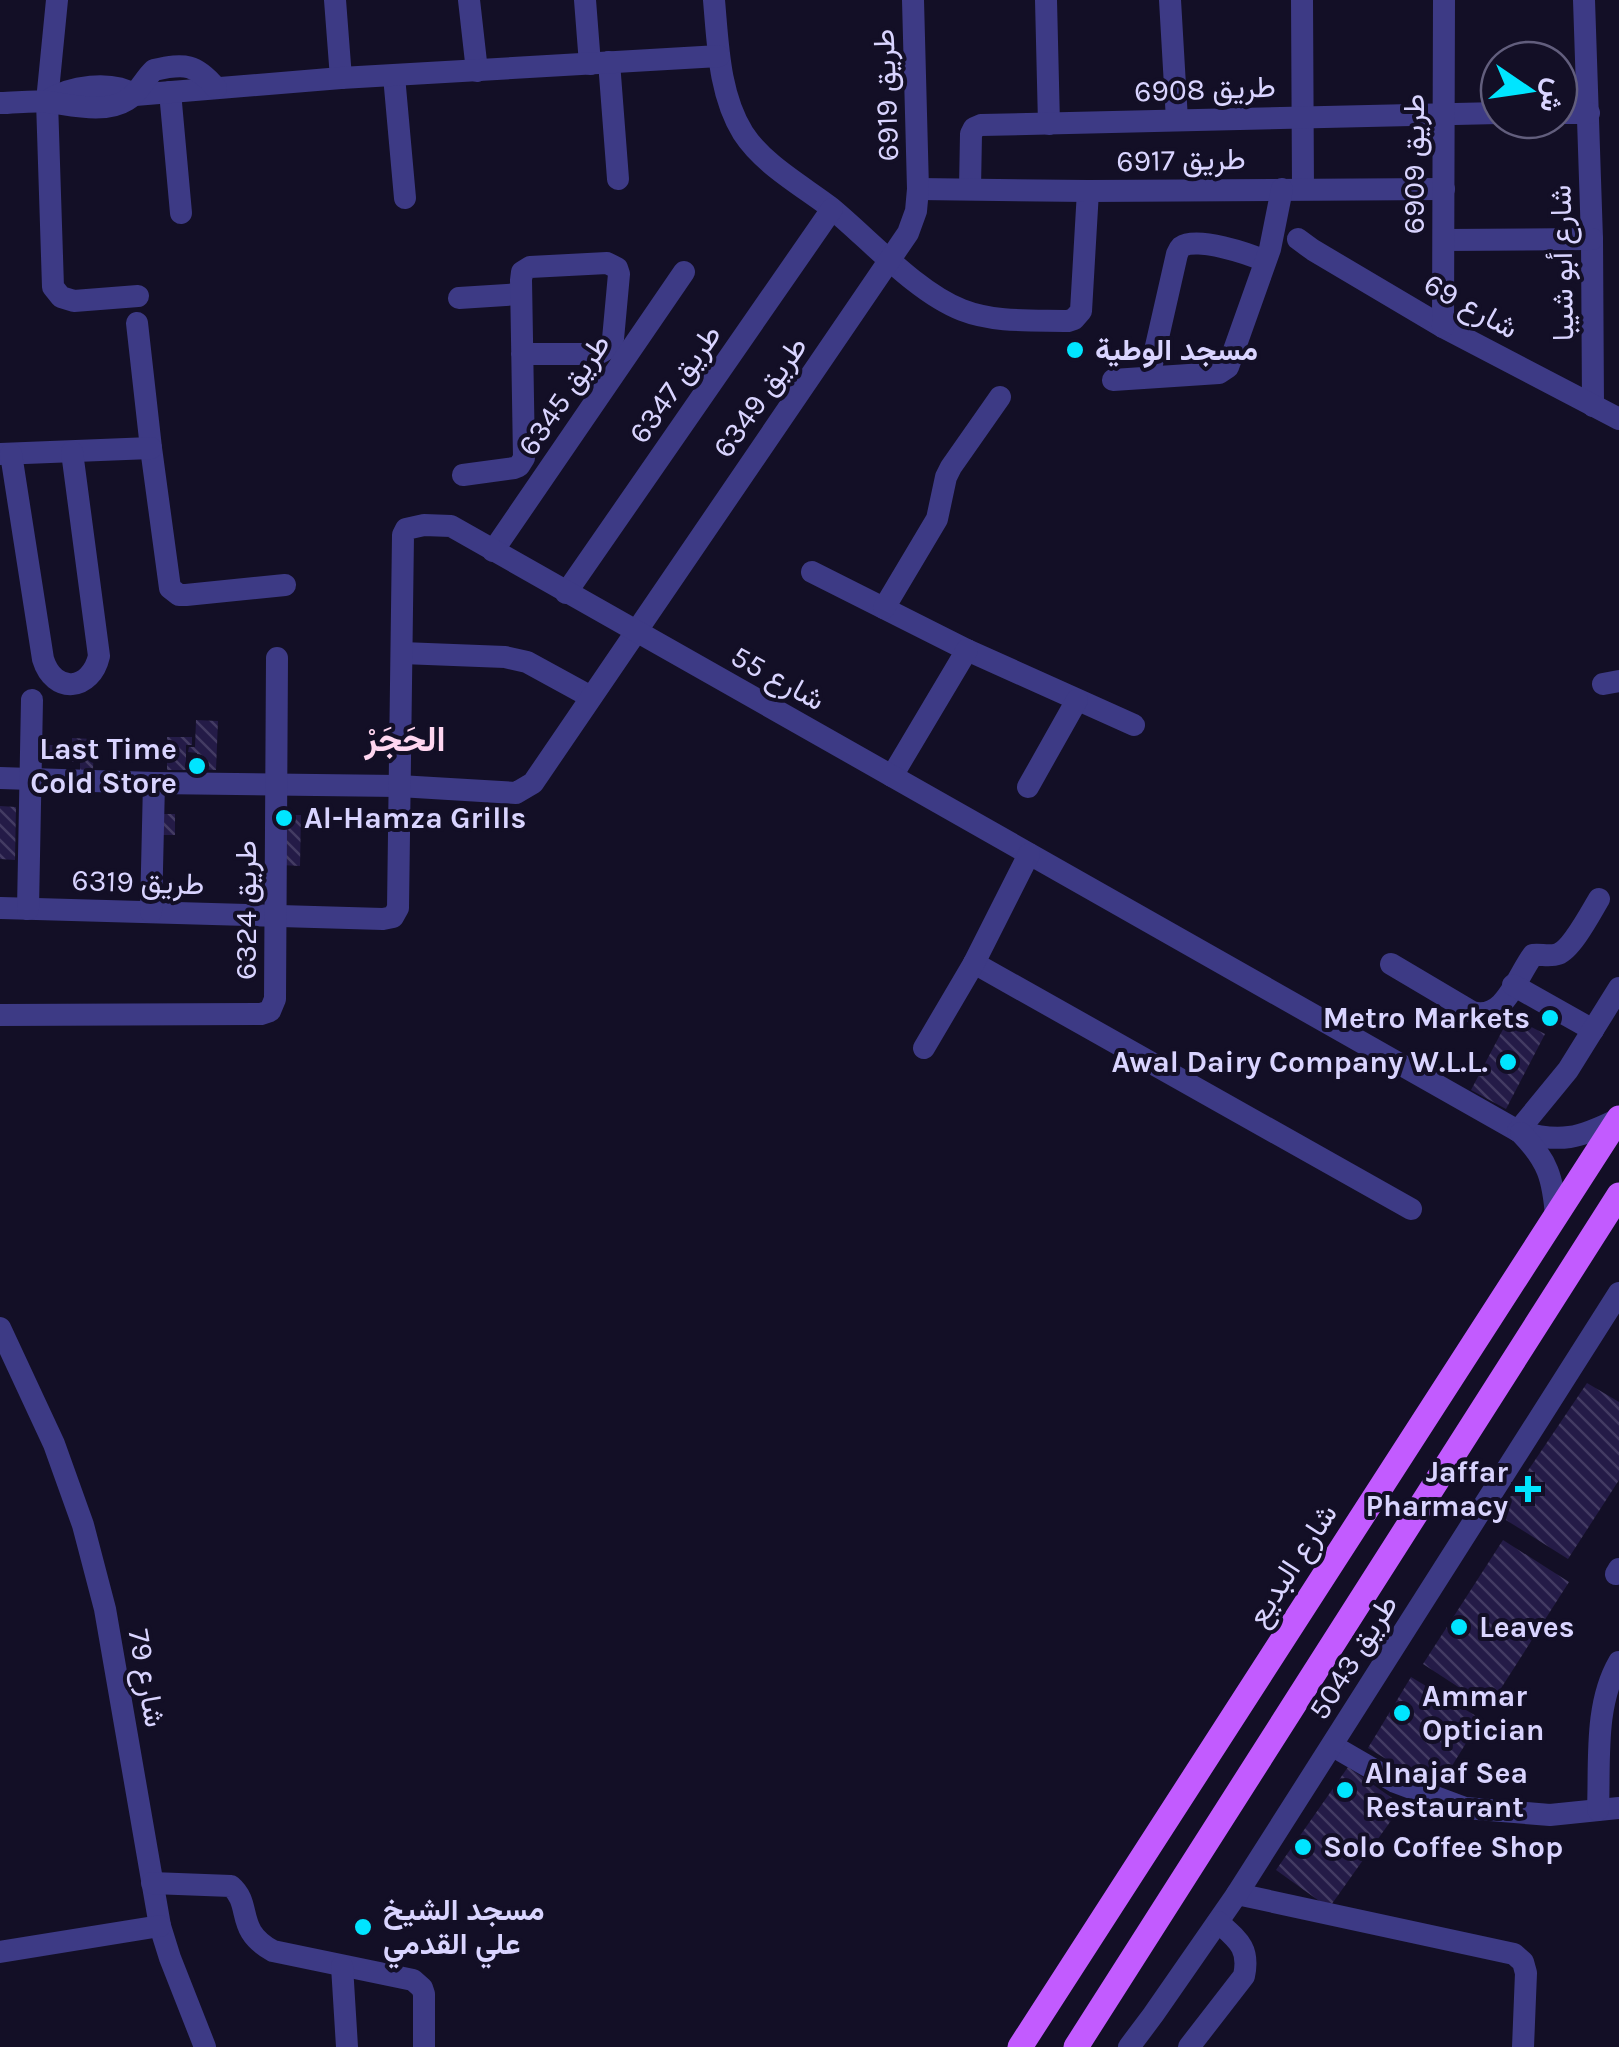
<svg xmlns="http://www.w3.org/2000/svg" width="1619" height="2047" font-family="Karla,Vazirmatn,sans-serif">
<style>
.building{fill:url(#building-back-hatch)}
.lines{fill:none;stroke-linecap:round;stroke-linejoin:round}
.minor{stroke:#3d3a85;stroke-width:22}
.major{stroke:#c25bff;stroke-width:25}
.poi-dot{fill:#00e5ff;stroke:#130f26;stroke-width:4}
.labels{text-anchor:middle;stroke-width:8;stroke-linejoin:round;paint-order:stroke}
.street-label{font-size:30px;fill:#d9d4ff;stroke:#130f26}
.poi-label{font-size:30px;font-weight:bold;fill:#d9d4ff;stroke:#130f26;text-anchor:start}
.quarter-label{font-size:35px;font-weight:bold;fill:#ffd6f0;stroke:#130f26}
</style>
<defs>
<pattern id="building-back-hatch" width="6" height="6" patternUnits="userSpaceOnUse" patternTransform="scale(2.5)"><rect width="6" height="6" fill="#241b47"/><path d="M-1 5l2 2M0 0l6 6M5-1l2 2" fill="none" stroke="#433b63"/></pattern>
</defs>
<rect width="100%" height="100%" fill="#130f26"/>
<g class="building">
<path d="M 196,720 L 218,721 L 216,770 L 191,769 L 191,764 L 197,764 L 197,753 L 188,752 L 189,747 L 195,747 Z"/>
<path d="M 167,737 L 192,737 L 192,745 L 186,745 L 186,770 L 167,770 Z"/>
<path d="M 72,738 L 94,739 L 93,770 L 80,770 L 80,762 L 47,761 L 47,745 L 72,745 Z"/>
<path d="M 0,806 L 16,807 L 15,860 L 0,859 Z"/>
<rect x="154" y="814" width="21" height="21"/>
<path d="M 280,815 L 301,815 L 300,866 L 280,865 Z"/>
<path d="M 1510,1016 L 1545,1034 L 1506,1109 L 1471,1090 Z"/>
<path d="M 1587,1383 L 1619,1402 L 1619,1480 L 1568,1559 L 1498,1515 Z"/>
<path d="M 1503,1540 L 1569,1582 L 1489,1707 L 1423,1664 Z"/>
<path d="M 1411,1677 L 1481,1719 L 1437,1790 L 1368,1748 Z"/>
<path d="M 1348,1767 L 1402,1805 L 1329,1908 L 1276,1870 Z"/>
</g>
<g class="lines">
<g class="minor">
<path d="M 57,0 L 47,101 L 53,287 L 61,297 L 74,301 L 138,296"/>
<path d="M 335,0 L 341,78"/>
<path d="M 469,0 L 477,71"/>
<path d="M 585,0 L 590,64"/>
<path d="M 714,0 C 718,45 719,94 743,133 C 763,164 801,185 830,207 C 869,239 916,292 962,310 C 995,323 1035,320 1068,321 L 1074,319 L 1081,311 L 1088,191"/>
<path d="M 1046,0 L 1049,124"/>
<path d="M 1170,0 L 1177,120"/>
<path d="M 1302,0 L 1303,189"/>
<path d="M 1584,0 L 1592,239 L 1593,406"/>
<path d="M 609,62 L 618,179"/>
<path d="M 394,76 L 405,198"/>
<path d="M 170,92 L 181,213"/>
<path d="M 47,101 C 70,86 111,80 135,95 L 341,78 L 719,56"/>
<path d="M 0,103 C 15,103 33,100 48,102 C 72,105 105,114 127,100 C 139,93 144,79 154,70 C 185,63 196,64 216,88"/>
<path d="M 1559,113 L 1589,113"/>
<path d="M 970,188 L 971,134 L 974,128 L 981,125 L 1499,113"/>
<path d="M 918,189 L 1088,191 L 1444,189"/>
<path d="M 1298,239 L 1313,250 L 1443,327 L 1619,419"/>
<path d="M 1444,240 L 1592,239"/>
<path d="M 459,298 L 521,294"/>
<path d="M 137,323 L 151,448 L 170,588 L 179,595 L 186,595 L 285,585"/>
<path d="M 1443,327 L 1444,0"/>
<path d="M 1149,377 L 1177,254 C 1178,252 1179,249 1181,247 C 1197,236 1249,254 1265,261"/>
<path d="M 1113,380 L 1219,373 L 1228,367 L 1270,249 L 1282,189"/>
<path d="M 0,454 L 151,448"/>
<path d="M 11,454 L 43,659 C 54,695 91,691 99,656 L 72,452"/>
<path d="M 463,475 L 514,468 L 519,466 L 524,458 L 521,280 L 522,272 L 530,267 L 607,263 L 617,268 L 619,274 L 613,339 L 607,349 L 598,354 L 522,354"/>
<path d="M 493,551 L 684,272"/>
<path d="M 812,572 L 967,650 L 1134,725"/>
<path d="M 566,593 L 832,209"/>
<path d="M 884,608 L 937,519 L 946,477 L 951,467 L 1000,397"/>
<path d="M 402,653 L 505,657 L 527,662 L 591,697"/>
<path d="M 1603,684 L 1619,681"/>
<path d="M 892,776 L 967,650"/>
<path d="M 0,778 L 154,783 L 399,786 L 516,793 L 533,783 L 908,233 L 916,211 L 918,189 L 913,0"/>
<path d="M 1028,787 L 1077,700"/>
<path d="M 1,908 L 383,919 L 393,917 L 398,908 L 403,535 L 406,529 L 424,525 L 451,526 L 1518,1131 C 1560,1144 1580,1138 1618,1119"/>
<path d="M 28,909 L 32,700"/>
<path d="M 151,912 L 154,783"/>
<path d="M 974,963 L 1411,1209"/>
<path d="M 1391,964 L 1472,1012 C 1504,1022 1517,976 1533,955 C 1541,954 1550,957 1558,954 C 1572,949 1591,912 1599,899"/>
<path d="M 1513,985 L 1593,1030"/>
<path d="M 0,1015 L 261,1014 L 270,1011 L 275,999 L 277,658"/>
<path d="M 924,1048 L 974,963 L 1029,854"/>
<path d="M 1518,1131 L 1568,1070 L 1619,988"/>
<path d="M 1521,1133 C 1548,1161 1553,1178 1556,1216"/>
<path d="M 0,1328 L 54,1444 L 83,1525 L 105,1609 L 160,1926 L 170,1958 L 205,2047"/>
<path d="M 1616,1574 L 1619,1569"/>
<path d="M 1333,1746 L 1395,1782 L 1465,1808 L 1550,1815 L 1619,1808"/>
<path d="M 1598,1810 C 1600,1762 1594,1705 1619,1662"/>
<path d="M 152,1883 L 231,1886 C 253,1905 234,1930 273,1951 L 413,1980 L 422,1988 L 424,1994 L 424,2047"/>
<path d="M 1237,1894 L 1514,1954 L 1523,1962 L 1526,1973 L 1523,2047"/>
<path d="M 0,1952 L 160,1926"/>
<path d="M 342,1966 L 347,2047"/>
<path d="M 1129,2047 L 1153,2015 L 1237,1894 L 1619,1293"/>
<path d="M 1189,2047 L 1244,1976 C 1250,1948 1238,1940 1218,1922"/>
</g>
<g class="major">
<path d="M 1020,2047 L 1619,1118"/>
<path d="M 1076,2047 L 1619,1195"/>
</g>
</g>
<g class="poi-dot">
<circle cx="1075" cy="350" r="10"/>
<circle cx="197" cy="766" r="10"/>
<circle cx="284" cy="818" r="10"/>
<circle cx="1550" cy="1018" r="10"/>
<circle cx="1508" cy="1062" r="10"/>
<path d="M1523 1474h10v10h10v10h-10v10h-10v-10h-10v-10h10z"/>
<circle cx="1459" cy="1627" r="10"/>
<circle cx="1402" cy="1713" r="10"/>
<circle cx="1345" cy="1790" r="10"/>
<circle cx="1303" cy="1847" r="10"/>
<circle cx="363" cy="1927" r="10"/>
</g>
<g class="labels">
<g class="street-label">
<text transform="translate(1205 89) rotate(-2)" y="10">طريق 6908</text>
<text transform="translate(886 95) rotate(-92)" y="10">طريق 6919</text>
<text transform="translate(1181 160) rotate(-1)" y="10">طريق 6917</text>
<text transform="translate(1414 164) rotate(-90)" y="10">طريق 6909</text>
<text transform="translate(1562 263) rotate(-91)" y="10">شارع أبو شيبا</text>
<text transform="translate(1471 306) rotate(29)" y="10">شارع 69</text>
<text transform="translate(675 384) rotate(-55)" y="10">طريق 6347</text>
<text transform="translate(564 395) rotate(-56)" y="10">طريق 6345</text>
<text transform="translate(760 397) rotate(-55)" y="10">طريق 6349</text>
<text transform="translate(778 678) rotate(29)" y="10">شارع 55</text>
<text transform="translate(138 882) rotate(2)" y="10">طريق 6319</text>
<text transform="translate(246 910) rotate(-90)" y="10">طريق 6324</text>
<text transform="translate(1292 1565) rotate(-57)" y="10">شارع البديع</text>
<text transform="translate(1353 1657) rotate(-58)" y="10">طريق 5043</text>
<text transform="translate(147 1678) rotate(80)" y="10">شارع 79</text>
</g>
<g class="poi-label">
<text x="1095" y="360">مسجد الوطية</text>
<text x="177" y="759" text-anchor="end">Last Time<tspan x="177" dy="34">Cold Store</tspan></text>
<text x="304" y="828">Al-Hamza Grills</text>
<text x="1530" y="1028" text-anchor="end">Metro Markets</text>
<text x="1488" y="1072" text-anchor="end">Awal Dairy Company W.L.L.</text>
<text x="1508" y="1482" text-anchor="end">Jaffar<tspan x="1508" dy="34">Pharmacy</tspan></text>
<text x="1479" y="1637">Leaves</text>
<text x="1422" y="1706">Ammar<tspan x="1422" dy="34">Optician</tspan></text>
<text x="1365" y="1783">Alnajaf Sea<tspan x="1365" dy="34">Restaurant</tspan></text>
<text x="1323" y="1857">Solo Coffee Shop</text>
<text x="383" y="1920">مسجد الشيخ<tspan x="383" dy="34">علي القدمي</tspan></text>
</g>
<g class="quarter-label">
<text x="405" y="751">الحَجَرْ</text>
</g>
</g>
<g transform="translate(1529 90) rotate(103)"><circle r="48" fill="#130f26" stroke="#625e7d" stroke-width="2.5"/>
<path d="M0-8L18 38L0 25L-18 38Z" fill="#00e5ff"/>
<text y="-15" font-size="28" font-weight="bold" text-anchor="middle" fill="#d9d4ff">ش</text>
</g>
</svg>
